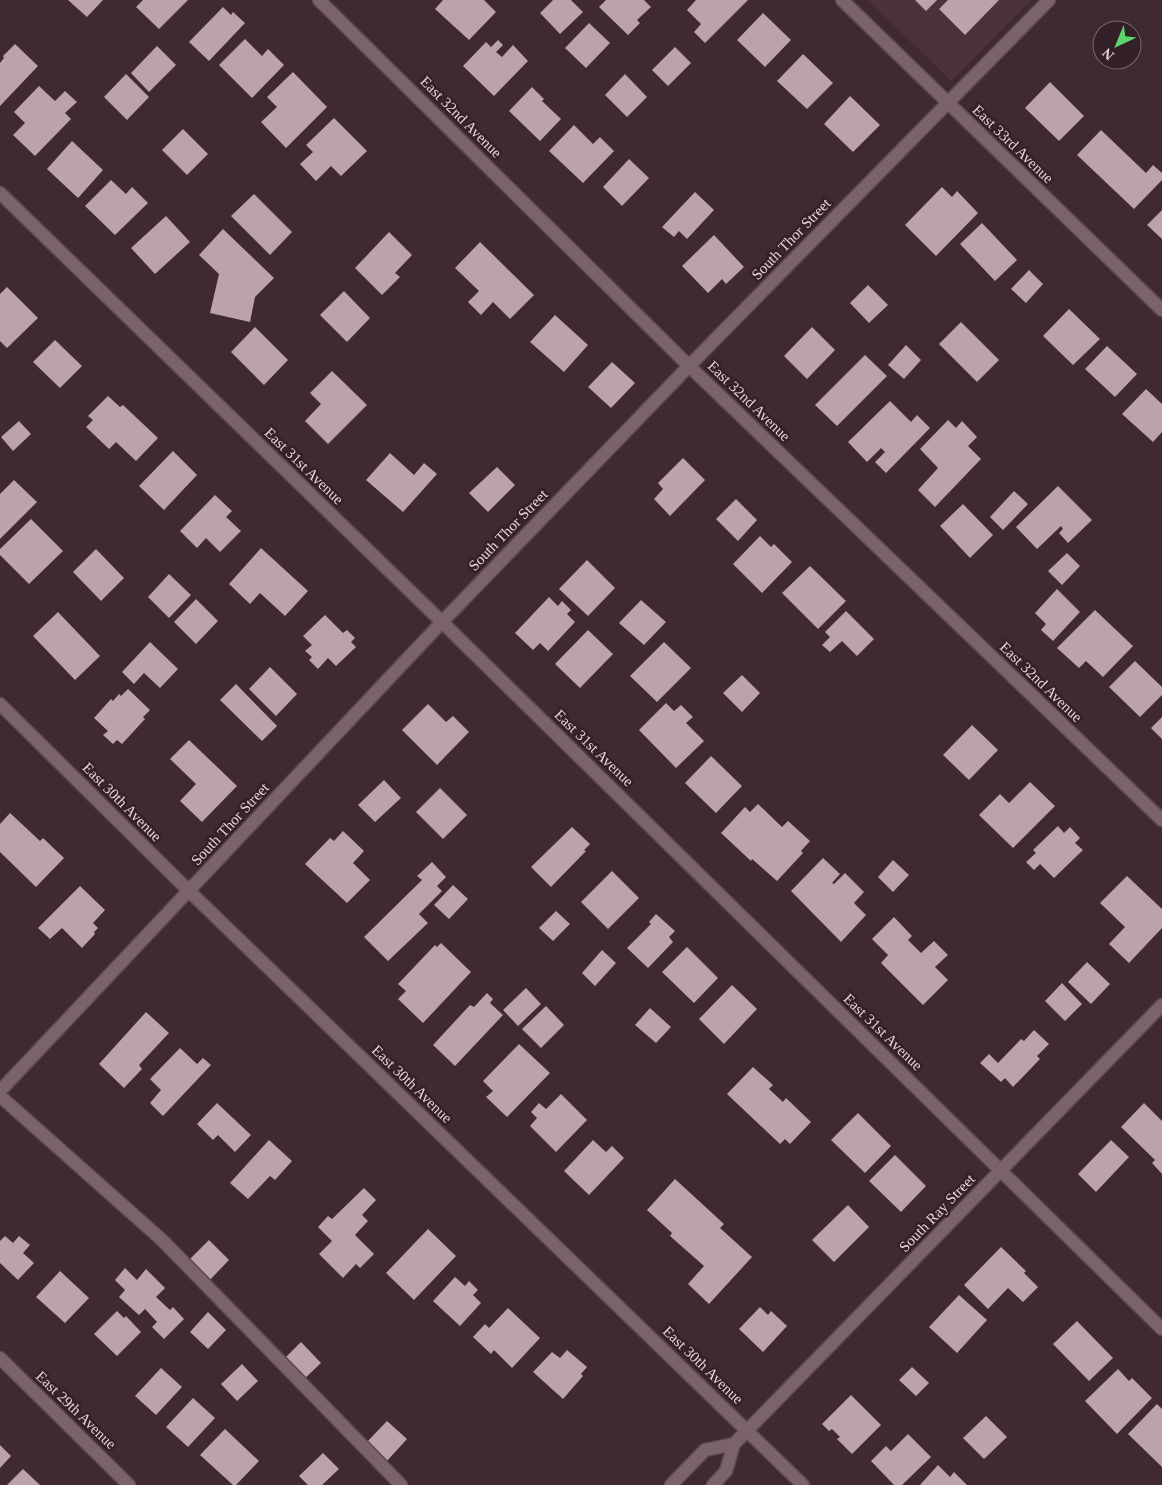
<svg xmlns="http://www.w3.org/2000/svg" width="1162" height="1485" viewBox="0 0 1162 1485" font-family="'Times New Roman',serif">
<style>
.built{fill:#4d313b}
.building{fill:#bca2aa}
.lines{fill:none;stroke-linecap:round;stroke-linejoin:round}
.service-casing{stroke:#5a494f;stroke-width:15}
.minor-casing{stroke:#5a494f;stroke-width:15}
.tertiary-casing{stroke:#5a494f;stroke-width:15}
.service{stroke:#7b636b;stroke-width:12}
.minor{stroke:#7b636b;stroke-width:12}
.tertiary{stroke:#7b636b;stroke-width:12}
.labels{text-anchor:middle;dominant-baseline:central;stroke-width:5;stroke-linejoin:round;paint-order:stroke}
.street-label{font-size:15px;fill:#e3d5d9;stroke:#342027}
</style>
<rect width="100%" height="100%" fill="#3f2a31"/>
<path class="built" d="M 868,0 L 1031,0 L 951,81 Z"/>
<path class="building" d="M 68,0 L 103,0 L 87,17 Z
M 143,0 L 188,0 L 159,29 L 136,7 Z
M 443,0 L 484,0 L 496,12 L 469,40 L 435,9 Z
M 553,0 L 571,0 L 583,12 L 560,34 L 540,13 Z
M 606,0 L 644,0 L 651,7 L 637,20 L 640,23 L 628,35 L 599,7 Z
M 696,0 L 748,0 L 705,43 L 694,32 L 701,24 L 687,10 Z
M 915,0 L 937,0 L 926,11 Z
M 948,0 L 999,0 L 965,35 L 939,9 Z
M 223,7 L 231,15 L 233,12 L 245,23 L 209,61 L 189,42 Z
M 763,13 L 791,40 L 765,67 L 737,40 Z
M 589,23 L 610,43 L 586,68 L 565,48 Z
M 245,39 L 262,56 L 268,49 L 284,65 L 252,98 L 219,65 Z
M 498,40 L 503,45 L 496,52 L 502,57 L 513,45 L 528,61 L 494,96 L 463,66 L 486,42 L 491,47 Z
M 15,44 L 38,66 L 0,106 L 0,63 L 4,58 L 3,56 Z
M 157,46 L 176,65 L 149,92 L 131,73 Z
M 675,47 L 691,63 L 668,86 L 652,70 Z
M 803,54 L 833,83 L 807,109 L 777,81 Z
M 293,72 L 327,107 L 286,148 L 261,122 L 277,107 L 267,97 Z
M 126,74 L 149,97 L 127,120 L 104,97 Z
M 625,74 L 647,97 L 627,117 L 605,95 Z
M 1050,82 L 1084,116 L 1059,141 L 1025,108 Z
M 39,86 L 55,101 L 65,91 L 77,102 L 65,113 L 71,119 L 35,156 L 13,135 L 25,123 L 14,112 Z
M 532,87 L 544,99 L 542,101 L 561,119 L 540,141 L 509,111 Z
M 850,96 L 880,125 L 853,152 L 824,124 Z
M 334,118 L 367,151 L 341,176 L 331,166 L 316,181 L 300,164 L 313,152 L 306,145 Z
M 574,125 L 593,144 L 600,137 L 614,151 L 583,183 L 549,151 Z
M 183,129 L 208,154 L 187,175 L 162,150 Z
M 1101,130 L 1146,173 L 1153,165 L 1162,173 L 1162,180 L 1134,209 L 1077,155 Z
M 72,141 L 103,170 L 78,198 L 47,169 Z
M 629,159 L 649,178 L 622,206 L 603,187 Z
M 111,180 L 126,194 L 132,187 L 148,203 L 115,235 L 85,206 Z
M 942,187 L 952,197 L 957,191 L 978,213 L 936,256 L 905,225 Z
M 695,192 L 714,210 L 687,239 L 679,231 L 674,237 L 662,227 Z
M 254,194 L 292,232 L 270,255 L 231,216 Z
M 1162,210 L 1162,239 L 1147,225 Z
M 166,216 L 190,242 L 155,274 L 131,248 Z
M 982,223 L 1017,260 L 995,281 L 960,244 Z
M 223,229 L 274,278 L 255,297 L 250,322 L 210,313 L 219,274 L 199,255 Z
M 389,232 L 412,255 L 395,273 L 400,277 L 382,295 L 355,268 Z
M 714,235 L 744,267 L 726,284 L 722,279 L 708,293 L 682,266 Z
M 480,242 L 534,295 L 510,319 L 493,302 L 481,315 L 468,302 L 479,291 L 455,268 Z
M 1029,270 L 1043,284 L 1026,303 L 1011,289 Z
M 868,285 L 888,305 L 869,323 L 850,303 Z
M 7,287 L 38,318 L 7,348 L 0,341 L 0,294 Z
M 344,291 L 370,318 L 347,342 L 320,315 Z
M 1069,309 L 1100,339 L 1073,365 L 1043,336 Z
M 555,315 L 588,345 L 564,372 L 530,342 Z
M 961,322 L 999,360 L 977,382 L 939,344 Z
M 255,327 L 288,360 L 264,385 L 231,352 Z
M 812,327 L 835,350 L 807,379 L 784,356 Z
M 55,340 L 82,366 L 60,388 L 33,362 Z
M 906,345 L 921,360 L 904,379 L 888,365 Z
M 1107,346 L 1137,374 L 1115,397 L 1085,369 Z
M 865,355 L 887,376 L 837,426 L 815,405 Z
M 612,362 L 635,383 L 611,408 L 588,387 Z
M 332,371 L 367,405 L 328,444 L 305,421 L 321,404 L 310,393 Z
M 1146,389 L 1162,404 L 1162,432 L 1153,442 L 1122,414 Z
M 108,396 L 120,407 L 123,405 L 158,438 L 136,461 L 116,442 L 109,449 L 86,427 L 93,420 L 88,416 Z
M 890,401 L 911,422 L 917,415 L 930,428 L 886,473 L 875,462 L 885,452 L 881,448 L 867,462 L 848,442 Z
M 948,420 L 956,428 L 962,421 L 977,437 L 968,446 L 981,459 L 935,507 L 918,490 L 938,468 L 920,449 Z
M 19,421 L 31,434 L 13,451 L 1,437 Z
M 173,451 L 197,475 L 164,510 L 139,486 Z
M 390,453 L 414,475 L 424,463 L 437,474 L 403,512 L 366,480 Z
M 683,458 L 705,480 L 670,516 L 654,499 L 663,489 L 658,483 Z
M 497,467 L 515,485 L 488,512 L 469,493 Z
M 14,480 L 37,502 L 0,539 L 0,494 Z
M 1058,486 L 1092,520 L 1068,543 L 1059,533 L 1063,529 L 1061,526 L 1037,549 L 1016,527 Z
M 1014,491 L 1028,504 L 1003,530 L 990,517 Z
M 215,495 L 232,511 L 226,517 L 241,531 L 220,552 L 206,538 L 197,548 L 180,531 Z
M 736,499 L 757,520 L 738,541 L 716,519 Z
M 963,504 L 993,535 L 970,558 L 940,526 Z
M 31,519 L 63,551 L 29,584 L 0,555 L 0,549 Z
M 760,536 L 771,547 L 774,544 L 792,562 L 762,593 L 733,564 Z
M 261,548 L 308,591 L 285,616 L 260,593 L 250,604 L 229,584 Z
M 96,549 L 124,578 L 101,601 L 73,572 Z
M 1067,553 L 1080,566 L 1062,585 L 1048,571 Z
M 587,560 L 615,588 L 588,616 L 559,589 Z
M 810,566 L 846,601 L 818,629 L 782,593 Z
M 169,574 L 191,595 L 169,618 L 148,597 Z
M 1057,589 L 1080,612 L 1053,641 L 1041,630 L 1046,624 L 1035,613 Z
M 549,597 L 558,606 L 562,601 L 571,610 L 567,614 L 575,622 L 548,651 L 540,643 L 533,650 L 515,633 Z
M 196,599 L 218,621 L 196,644 L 174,622 Z
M 641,600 L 666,622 L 644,645 L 619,623 Z
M 1095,610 L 1133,646 L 1103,677 L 1086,661 L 1079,668 L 1057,648 Z
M 846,611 L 874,639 L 857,656 L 842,641 L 830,652 L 822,645 L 830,637 L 825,632 Z
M 58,612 L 100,656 L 75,680 L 33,636 Z
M 325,615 L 343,633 L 347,630 L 355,638 L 351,642 L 356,647 L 336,666 L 328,658 L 318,669 L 309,660 L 312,657 L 305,651 L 312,645 L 303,636 Z
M 588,630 L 613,654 L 580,688 L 555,664 Z
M 150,642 L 178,669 L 160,688 L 144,673 L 134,684 L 122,672 Z
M 664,642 L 691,668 L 657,702 L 630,676 Z
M 1135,661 L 1162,687 L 1162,695 L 1140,717 L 1109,687 Z
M 270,667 L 297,694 L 276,716 L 249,689 Z
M 742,675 L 760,693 L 742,712 L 723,693 Z
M 236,684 L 277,726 L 262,741 L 220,700 Z
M 128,689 L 150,710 L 143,717 L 145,719 L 122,744 L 117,740 L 113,744 L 103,735 L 108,731 L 94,718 L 111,699 L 113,701 L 119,694 L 121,696 Z
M 666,703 L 674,711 L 681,705 L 693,717 L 686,723 L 704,741 L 676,768 L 639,730 Z
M 428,704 L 446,722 L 453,716 L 469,732 L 437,765 L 402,730 Z
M 1162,717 L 1162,739 L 1151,728 Z
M 972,725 L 998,750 L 969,780 L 943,755 Z
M 189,740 L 237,786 L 202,822 L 180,801 L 196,784 L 170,759 Z
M 711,756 L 742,786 L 716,813 L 685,783 Z
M 384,780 L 401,798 L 375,822 L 358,805 Z
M 1030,782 L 1055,806 L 1013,848 L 979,815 L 1000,794 L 1009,803 Z
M 440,788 L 467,815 L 443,839 L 416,812 Z
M 758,804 L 782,827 L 788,821 L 810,841 L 801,851 L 803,853 L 777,881 L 752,859 L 751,861 L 721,833 L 745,807 L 750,812 Z
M 10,813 L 40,841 L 43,838 L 64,858 L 36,887 L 0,852 L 0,824 Z
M 1058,826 L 1064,833 L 1070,827 L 1080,838 L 1075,843 L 1083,850 L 1054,878 L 1040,864 L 1034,870 L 1026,862 L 1036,853 L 1033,850 Z
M 572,827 L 590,844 L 584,850 L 586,851 L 551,887 L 531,867 Z
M 343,831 L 364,851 L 353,863 L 370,880 L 347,903 L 305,864 L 330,838 L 334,841 Z
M 823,858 L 840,874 L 832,883 L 834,884 L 845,873 L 864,892 L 854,903 L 866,915 L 841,942 L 791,891 Z
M 893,860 L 909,875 L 893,892 L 878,877 Z
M 432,862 L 446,877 L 437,886 L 442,891 L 419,914 L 428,923 L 388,961 L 364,937 L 422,880 L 417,876 Z
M 612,871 L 639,898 L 608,929 L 581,902 Z
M 1127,876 L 1162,909 L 1162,928 L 1129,963 L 1109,944 L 1125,927 L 1100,903 Z
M 453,885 L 468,899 L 449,919 L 434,905 Z
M 80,886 L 105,910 L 93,923 L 98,928 L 94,932 L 95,934 L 82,948 L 62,928 L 50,939 L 38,928 Z
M 556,911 L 570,924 L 553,941 L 539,928 Z
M 656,914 L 675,931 L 669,937 L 673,942 L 648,968 L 627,948 L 651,924 L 649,922 Z
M 894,917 L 912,936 L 908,940 L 921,953 L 934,941 L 948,955 L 935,967 L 948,980 L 923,1005 L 881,963 L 888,955 L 872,939 Z
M 441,943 L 471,972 L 423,1023 L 398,999 L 406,991 L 398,984 L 435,945 L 437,947 Z
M 687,947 L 718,978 L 694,1003 L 662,972 Z
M 602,950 L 616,963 L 595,986 L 582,973 Z
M 1087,962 L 1110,984 L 1091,1004 L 1068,982 Z
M 1062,983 L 1082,1004 L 1065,1021 L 1045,1001 Z
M 732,985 L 757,1009 L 724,1044 L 699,1019 Z
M 526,988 L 541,1004 L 518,1026 L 503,1010 Z
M 487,993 L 493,999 L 490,1003 L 503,1015 L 455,1066 L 433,1045 L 470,1005 L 474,1007 Z
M 546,1006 L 564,1025 L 541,1048 L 522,1029 Z
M 650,1008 L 671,1027 L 656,1043 L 635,1025 Z
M 146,1012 L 169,1033 L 139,1065 L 142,1069 L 124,1088 L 99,1064 Z
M 1034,1030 L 1049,1044 L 1037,1056 L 1040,1059 L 1013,1087 L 1005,1078 L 1001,1082 L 980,1063 L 989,1054 L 998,1063 L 1021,1039 L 1024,1041 Z
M 519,1044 L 550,1073 L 507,1117 L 486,1097 L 493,1091 L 483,1081 Z
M 180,1048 L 197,1064 L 203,1058 L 211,1065 L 163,1116 L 150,1103 L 161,1090 L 150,1079 Z
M 753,1067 L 773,1085 L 769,1089 L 783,1102 L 786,1098 L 811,1122 L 790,1144 L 785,1139 L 780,1144 L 727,1094 Z
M 561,1094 L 587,1120 L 556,1152 L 530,1126 L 537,1118 L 531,1112 L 539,1103 L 546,1109 Z
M 217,1103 L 251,1135 L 235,1152 L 218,1135 L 213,1140 L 197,1124 Z
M 1144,1103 L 1162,1121 L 1162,1174 L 1152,1163 L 1155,1160 L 1121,1127 Z
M 858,1113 L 891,1146 L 865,1173 L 831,1140 Z
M 269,1140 L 292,1161 L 275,1180 L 270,1176 L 248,1199 L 230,1183 Z
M 593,1140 L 606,1152 L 612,1146 L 624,1158 L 589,1195 L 564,1171 Z
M 1111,1140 L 1129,1157 L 1096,1192 L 1078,1174 Z
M 895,1155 L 926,1186 L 901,1212 L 869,1181 Z
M 675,1179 L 724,1224 L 720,1228 L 752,1257 L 709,1304 L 688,1284 L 704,1266 L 670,1236 L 672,1233 L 647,1210 Z
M 364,1188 L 376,1200 L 362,1215 L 368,1221 L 355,1235 L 374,1254 L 360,1268 L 356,1264 L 343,1278 L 319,1254 L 332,1241 L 318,1227 L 328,1216 L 332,1219 Z
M 848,1205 L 869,1227 L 834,1262 L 812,1240 Z
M 428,1229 L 456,1256 L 414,1300 L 386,1273 Z
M 5,1236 L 13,1243 L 19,1236 L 30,1245 L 23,1253 L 34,1263 L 18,1280 L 0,1263 L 0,1241 Z
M 209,1240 L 229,1260 L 207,1283 L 186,1263 Z
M 1001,1247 L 1026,1271 L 1024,1273 L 1038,1287 L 1023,1302 L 1008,1288 L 988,1309 L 964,1285 Z
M 125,1268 L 137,1280 L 146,1269 L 165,1288 L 156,1297 L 170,1310 L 173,1307 L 184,1319 L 164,1339 L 152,1327 L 157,1322 L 145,1309 L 139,1315 L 119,1297 L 125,1290 L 115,1280 Z
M 60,1271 L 89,1298 L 65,1323 L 36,1297 Z
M 455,1277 L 465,1286 L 469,1281 L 478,1290 L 473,1295 L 481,1303 L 460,1326 L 433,1301 Z
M 959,1295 L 987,1320 L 957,1353 L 929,1327 Z
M 760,1307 L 768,1315 L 771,1311 L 787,1326 L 763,1352 L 739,1329 Z
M 508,1308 L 540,1338 L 512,1368 L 494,1350 L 491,1354 L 473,1337 L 485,1324 L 489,1328 Z
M 117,1311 L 124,1318 L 126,1316 L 141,1332 L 117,1356 L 94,1334 Z
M 208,1312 L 226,1330 L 208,1349 L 190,1332 Z
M 1077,1321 L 1113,1358 L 1089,1381 L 1053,1344 Z
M 301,1342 L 321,1363 L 301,1382 L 281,1362 Z
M 567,1350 L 587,1367 L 581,1374 L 583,1376 L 563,1399 L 533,1372 L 552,1352 L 560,1358 Z
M 242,1364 L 258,1381 L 237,1401 L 221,1384 Z
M 912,1367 L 929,1383 L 916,1396 L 899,1380 Z
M 161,1368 L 182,1387 L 156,1415 L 135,1396 Z
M 1118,1369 L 1129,1381 L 1132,1378 L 1152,1398 L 1117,1434 L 1085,1401 Z
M 851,1395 L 881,1425 L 852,1454 L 837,1439 L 840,1437 L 832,1429 L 829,1431 L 822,1424 Z
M 193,1398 L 215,1418 L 188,1447 L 166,1427 Z
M 1157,1404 L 1162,1409 L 1162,1467 L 1128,1434 Z
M 986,1416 L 1007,1437 L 984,1459 L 963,1438 Z
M 387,1421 L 407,1439 L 386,1462 L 366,1443 Z
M 225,1429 L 259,1461 L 236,1485 L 233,1485 L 200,1455 Z
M 908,1434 L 931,1457 L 902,1485 L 894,1485 L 871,1461 L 886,1446 L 891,1451 Z
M 0,1445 L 11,1456 L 0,1468 Z
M 323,1453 L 339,1469 L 322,1485 L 308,1485 L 299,1476 Z
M 938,1465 L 950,1477 L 954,1472 L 967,1485 L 920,1485 Z
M 23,1469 L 40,1485 L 7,1485 Z"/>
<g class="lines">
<g class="service-casing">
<path id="service" d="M 0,1096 L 162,1240 L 401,1485"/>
</g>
<g class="minor-casing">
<path id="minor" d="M 319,0 L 689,366 L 1162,820
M 842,0 L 1162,310
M 0,193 L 442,622 L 1162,1329
M 0,704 L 189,891 L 803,1485
M 0,1091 L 442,622 L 689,366 L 1049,0"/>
</g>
<g class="tertiary-casing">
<path id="tertiary" d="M 0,1358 L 129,1485
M 671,1485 L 705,1450 L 734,1444
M 713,1485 L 726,1471 L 734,1444 L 1162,1005"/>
</g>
<use href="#service" class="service"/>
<use href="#minor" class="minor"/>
<use href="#tertiary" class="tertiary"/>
</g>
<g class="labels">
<g class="street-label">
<text transform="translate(461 117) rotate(45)">East 32nd Avenue</text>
<text transform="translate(1013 144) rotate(44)">East 33rd Avenue</text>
<text transform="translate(791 239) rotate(-46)">South Thor Street</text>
<text transform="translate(749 401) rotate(44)">East 32nd Avenue</text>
<text transform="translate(304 466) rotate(44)">East 31st Avenue</text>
<text transform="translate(508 530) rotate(-46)">South Thor Street</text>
<text transform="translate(1041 682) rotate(44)">East 32nd Avenue</text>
<text transform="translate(594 748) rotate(44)">East 31st Avenue</text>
<text transform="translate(122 802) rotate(45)">East 30th Avenue</text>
<text transform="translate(230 824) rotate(-47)">South Thor Street</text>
<text transform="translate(883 1032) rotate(44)">East 31st Avenue</text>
<text transform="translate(412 1084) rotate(44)">East 30th Avenue</text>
<text transform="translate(937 1213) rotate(-46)">South Ray Street</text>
<text transform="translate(703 1365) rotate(44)">East 30th Avenue</text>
<text transform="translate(76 1410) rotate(44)">East 29th Avenue</text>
</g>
</g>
<g transform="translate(1117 45) rotate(224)"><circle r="24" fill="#342027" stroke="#7a686e"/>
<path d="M0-4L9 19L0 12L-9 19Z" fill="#5dd56d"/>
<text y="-8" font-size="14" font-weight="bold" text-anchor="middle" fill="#e3d5d9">N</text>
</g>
</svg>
